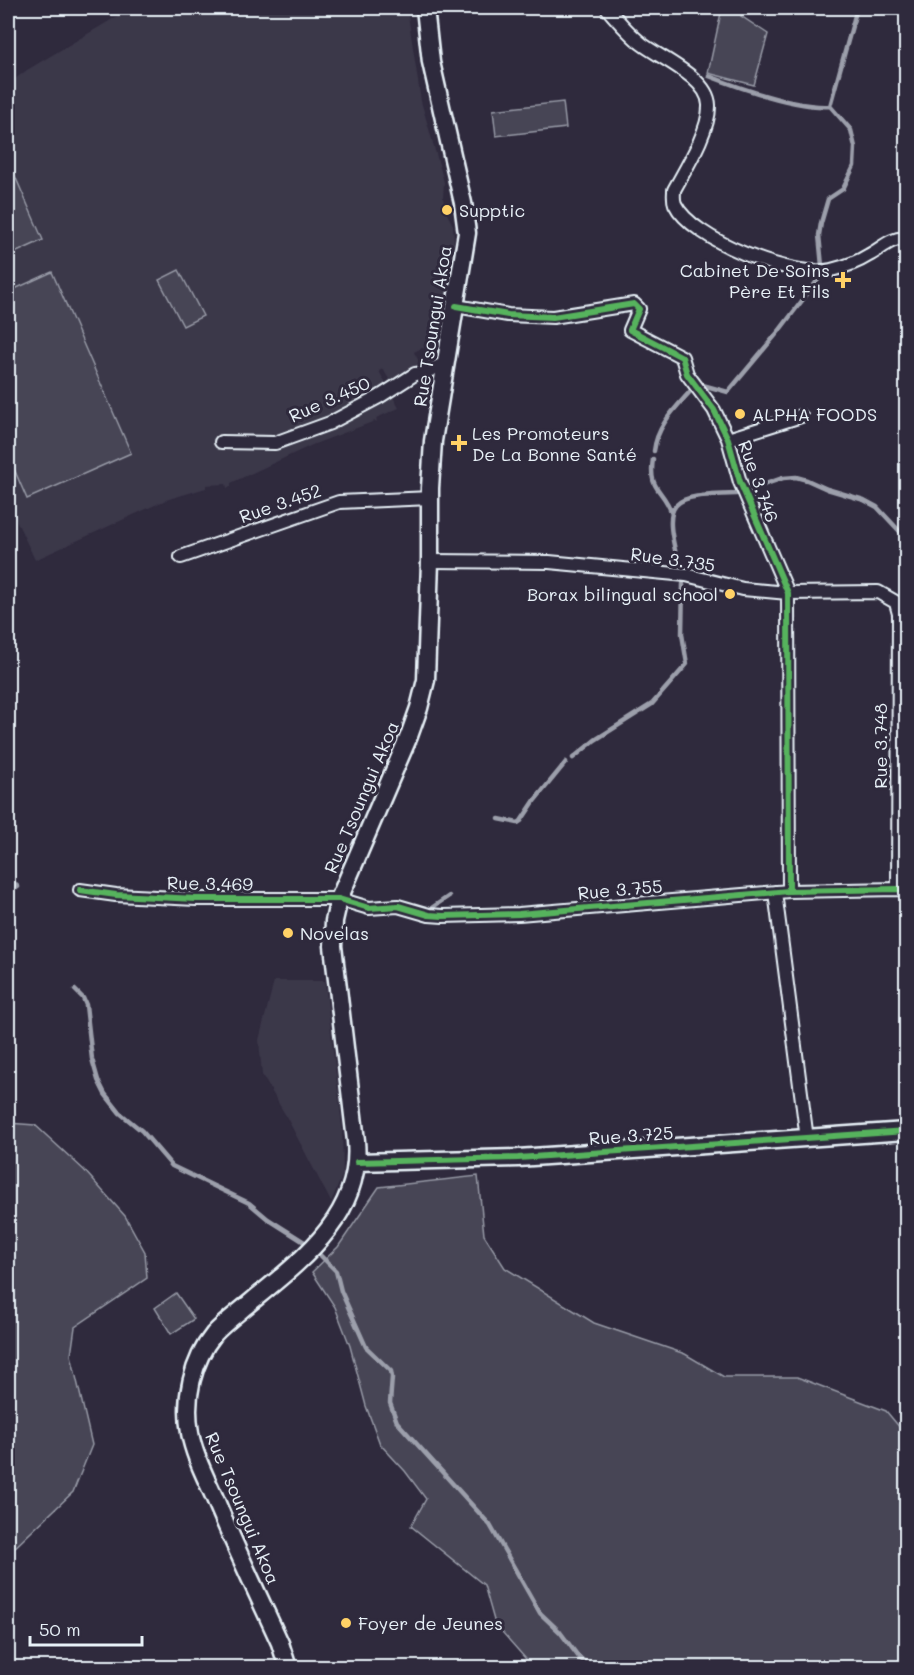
<svg xmlns="http://www.w3.org/2000/svg" width="914" height="1675" viewBox="0 0 914 1675" font-family="Mali,sans-serif">
<style>
.built{fill:#3b3749}
.green{fill:#464455;stroke:#979aa6;stroke-width:1.5}
.lines{fill:none;stroke-linecap:round;stroke-linejoin:round}
.stream{stroke:#9c9fab;stroke-width:4.5}
.street-casing{stroke:#e8f1f8;stroke-width:16}
.secondary-casing{stroke:#e8f1f8;stroke-width:21}
.street{stroke:#2f2a3d;stroke-width:12}
.secondary{stroke:#2f2a3d;stroke-width:16}
.cycleway-casing{stroke:#2f2a3d;stroke-width:10}
.cycleway{stroke:#56b35d;stroke-width:6}
.poi-dot{fill:#ffd166;stroke:#2f2a3d;stroke-width:2}
.labels{text-anchor:middle;dominant-baseline:central;stroke-width:6;stroke-linejoin:round;paint-order:stroke}
.poi-label{font-size:18px;fill:#e8f1f8;stroke:#2f2a3d;text-anchor:start}
.street-label{font-size:18px;fill:#e8f1f8;stroke:#2f2a3d}
</style>
<rect width="100%" height="100%" fill="#2f2a3d"/>
<filter id="ink" filterUnits="userSpaceOnUse"><feTurbulence type="fractalNoise" baseFrequency=".0167" numOctaves="2"/><feDisplacementMap in="SourceGraphic" scale="12" xChannelSelector="R" yChannelSelector="G"/><feConvolveMatrix kernelMatrix="1 2 1 2 8 2 1 2 1" color-interpolation-filters="sRGB"/></filter>
<g filter="url(#ink)">
<path class="built" d="M 131,8 L 407,8 L 421,101 L 444,182 L 443,198 L 446,212 L 453,225 L 454,238 L 454,262 L 444,323 L 437,323 L 431,350 L 422,348 L 414,352 L 423,369 L 393,386 L 383,369 L 379,371 L 399,408 L 376,418 L 377,422 L 375,421 L 312,445 L 231,483 L 231,487 L 227,488 L 226,484 L 206,485 L 206,488 L 166,500 L 35,560 L 8,503 L 8,84 L 27,70 Z
M 274,981 L 325,981 L 342,1125 L 343,1174 L 331,1202 L 286,1116 L 262,1075 L 259,1040 Z"/>
<path class="green" d="M 722,8 L 747,8 L 741,16 L 768,34 L 754,85 L 708,73 Z
M 563,102 L 566,128 L 496,136 L 493,110 Z
M 8,160 L 43,240 L 8,256 Z
M 179,270 L 203,316 L 183,326 L 159,280 Z
M 52,272 L 131,453 L 27,499 L 8,455 L 8,292 Z
M 8,1123 L 35,1125 L 84,1170 L 125,1216 L 145,1252 L 147,1278 L 75,1327 L 71,1355 L 92,1445 L 73,1492 L 8,1554 Z
M 478,1176 L 484,1235 L 505,1268 L 594,1323 L 685,1354 L 724,1377 L 797,1377 L 886,1411 L 906,1435 L 906,1667 L 533,1667 L 495,1624 L 484,1585 L 411,1526 L 426,1499 L 405,1471 L 380,1444 L 366,1406 L 350,1346 L 335,1307 L 312,1272 L 338,1247 L 379,1187 Z
M 176,1293 L 194,1319 L 171,1334 L 155,1308 Z"/>
<g class="lines">
<path class="stream" d="M 709,76 C 740,88 797,108 830,106
M 830,106 L 857,8
M 699,384 L 728,392 L 779,331 L 820,277 L 822,266 L 819,235 L 821,223 L 828,199 L 843,189 L 854,166 L 855,147 L 851,130 L 830,106
M 654,451 C 657,424 677,407 694,387
M 653,459 C 648,492 663,487 672,514
M 748,490 L 783,478 L 796,477 L 807,480 L 827,489 L 864,500 L 877,507 L 906,538
M 679,566 C 661,498 670,496 736,494
M 573,758 L 595,740 L 652,704 L 687,664 L 682,634 L 683,584
M 499,819 L 518,823 L 521,821 L 535,800 L 566,762
M 8,877 L 18,887
M 430,909 L 449,896
M 75,990 L 83,998 L 86,1005 L 92,1059 L 98,1080 L 105,1094 L 120,1113 L 142,1131 L 172,1166 L 249,1203 L 268,1219 L 309,1245
M 316,1251 L 336,1271 L 341,1291 L 366,1347 L 391,1371 L 392,1377 L 390,1403 L 397,1422 L 490,1525 L 540,1613 L 560,1632 L 578,1656 L 591,1668"/>
<g class="street-casing">
<path id="street" d="M 607,8 C 618,21 629,34 642,44 C 662,59 708,78 709,105 C 710,130 686,168 674,190 C 674,195 673,199 675,204 C 692,240 793,279 831,270 C 844,267 858,262 869,255 C 881,249 893,236 906,239
M 456,306 L 508,315 L 553,317 L 634,304 L 639,309 L 630,330 L 682,357 L 687,374 L 714,410 L 728,439 L 740,482 L 788,593 L 789,891
M 728,439 L 801,416
M 221,442 L 275,443 L 330,423 L 379,397 L 415,374 L 424,373 L 446,363
M 181,557 L 339,502 L 431,498
M 430,561 L 549,562 L 686,575 L 743,589 L 788,593 L 878,592 L 906,608
M 896,603 L 899,614 L 898,889
M 80,890 L 116,895 L 196,899 L 339,899 L 369,908 L 398,906 L 429,915 L 443,916 L 519,914 L 789,891 L 898,889 L 906,891
M 775,892 L 807,1139"/>
</g>
<g class="secondary-casing">
<path id="secondary" d="M 357,1162 L 518,1158 L 906,1131
M 288,1668 L 280,1643 C 258,1595 236,1549 216,1501 C 207,1480 194,1456 190,1433 C 184,1399 192,1361 214,1334 C 225,1322 239,1312 252,1301 C 302,1260 363,1214 356,1141 L 333,946 L 334,921 L 339,899 L 409,736 L 419,708 L 426,680 L 430,561 L 430,488 L 433,441 L 467,233 L 463,203 L 431,62 L 425,8"/>
</g>
<use href="#street" class="street"/>
<use href="#secondary" class="secondary"/>
<g class="cycleway-casing">
<path id="cycleway" d="M 456,306 L 508,315 L 553,317 L 634,304 L 639,309 L 630,330 L 682,357 L 687,374 L 714,410 L 728,439 L 740,482 L 788,593 L 789,891
M 80,890 L 116,895 L 196,899 L 339,899 L 369,908 L 398,906 L 429,915 L 443,916 L 519,914 L 789,891 L 898,889 L 906,891
M 357,1162 L 518,1158 L 906,1131"/>
</g>
<use href="#cycleway" class="cycleway"/>
</g>
</g>
<g class="poi-dot">
<circle cx="447" cy="210" r="6"/>
<path d="M840 271h6v6h6v6h-6v6h-6v-6h-6v-6h6z"/>
<circle cx="740" cy="414" r="6"/>
<path d="M456 434h6v6h6v6h-6v6h-6v-6h-6v-6h6z"/>
<circle cx="730" cy="594" r="6"/>
<circle cx="288" cy="933" r="6"/>
<circle cx="346" cy="1623" r="6"/>
</g>
<g class="labels">
<g class="poi-label">
<text x="459" y="210">Supptic</text>
<text x="830" y="270" text-anchor="end">Cabinet De Soins<tspan x="830" dy="21">Père Et Fils</tspan></text>
<text x="752" y="414">ALPHA FOODS</text>
<text x="472" y="433">Les Promoteurs<tspan x="472" dy="21">De La Bonne Santé</tspan></text>
<text x="718" y="594" text-anchor="end">Borax bilingual school</text>
<text x="300" y="933">Novelas</text>
<text x="358" y="1623">Foyer de Jeunes</text>
</g>
<g class="street-label">
<text transform="translate(432 326) rotate(-81)">Rue Tsoungui Akoa</text>
<text transform="translate(329 399) rotate(-24)">Rue 3.450</text>
<text transform="translate(759 481) rotate(70)">Rue 3.746</text>
<text transform="translate(280 503) rotate(-19)">Rue 3.452</text>
<text transform="translate(673 559) rotate(8)">Rue 3.735</text>
<text transform="translate(880 746) rotate(-90)">Rue 3.748</text>
<text transform="translate(361 797) rotate(-67)">Rue Tsoungui Akoa</text>
<text transform="translate(210 883) rotate(1)">Rue 3.469</text>
<text transform="translate(620 889) rotate(-5)">Rue 3.755</text>
<text transform="translate(631 1135) rotate(-4)">Rue 3.725</text>
<text transform="translate(243 1508) rotate(67)">Rue Tsoungui Akoa</text>
</g>
</g>
<rect width="914" height="1675" fill="none" stroke="#2f2a3d" stroke-width="30"/>
<rect x="15" y="15" width="884" height="1645" fill="none" stroke="#e8f1f8" stroke-width="2" filter="url(#ink)"/>
<path d="M30 1636v9h112v-9" fill="none" stroke="#e8f1f8" stroke-width="3"/>
<text x="39" y="1636" font-size="18" fill="#e8f1f8" stroke="#2f2a3d" stroke-width="4.5" paint-order="stroke">50 m</text>
</svg>
